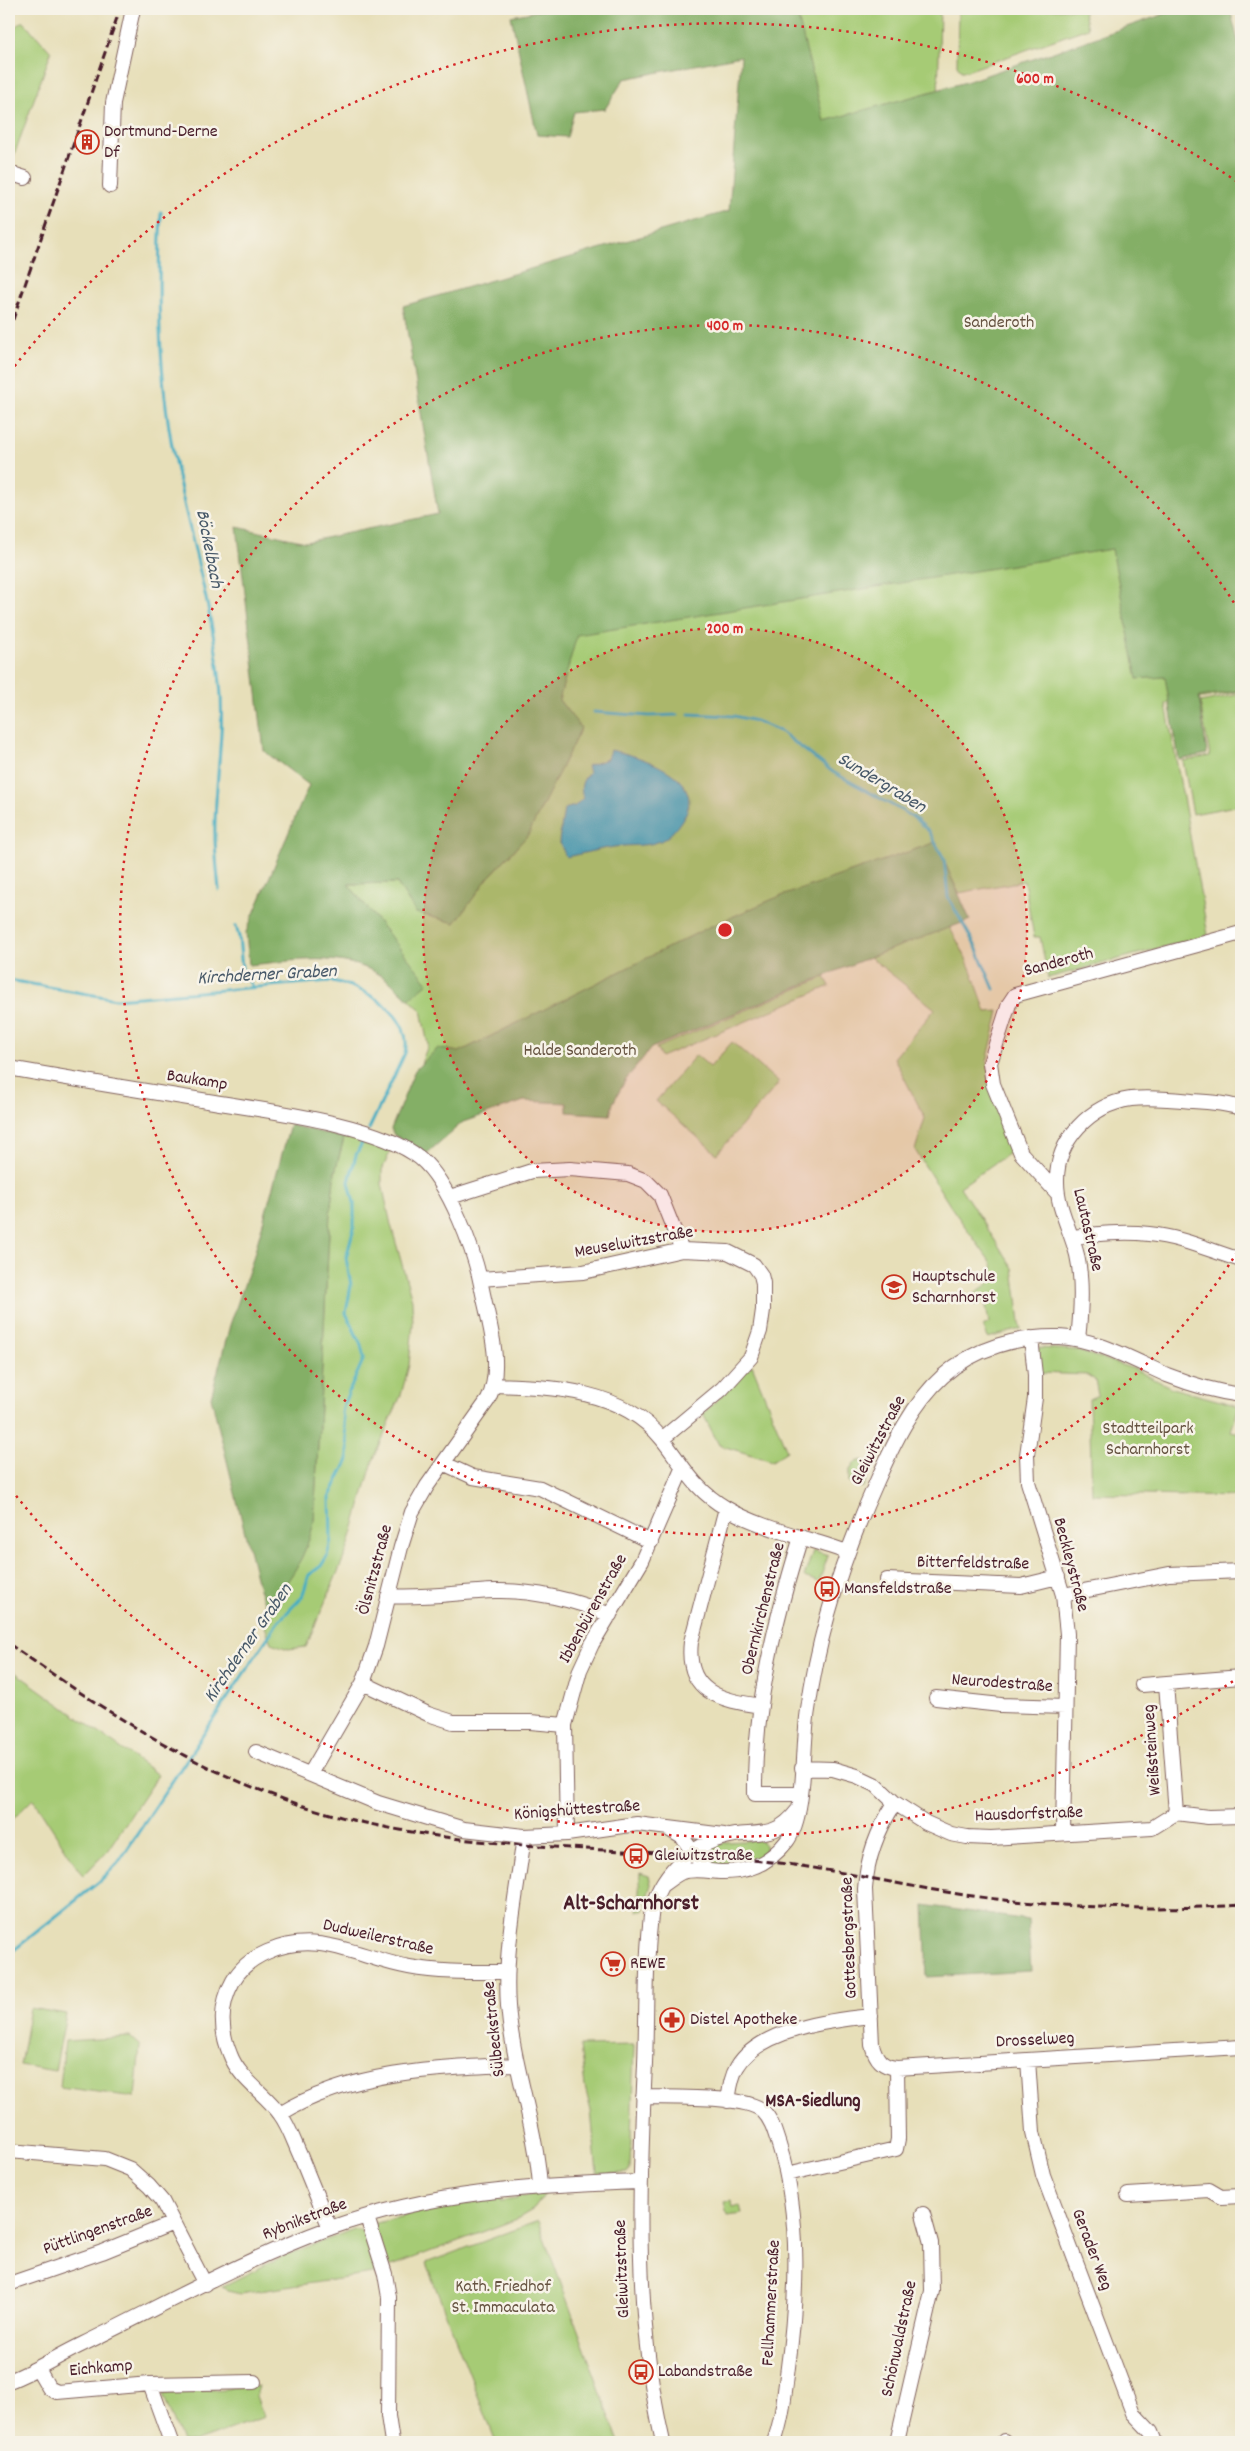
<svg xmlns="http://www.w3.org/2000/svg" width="1250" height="2451" viewBox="0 0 1250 2451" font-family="Dekko,sans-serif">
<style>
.green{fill:#a6cb75;stroke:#787550}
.forest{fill:#84af66;stroke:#676748}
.water{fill:#43adc3;stroke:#466677}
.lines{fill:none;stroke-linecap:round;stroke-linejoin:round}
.stream{stroke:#43adc3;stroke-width:3}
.minor-casing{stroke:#81625d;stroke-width:16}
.minor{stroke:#fff;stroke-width:14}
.rail{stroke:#4a1f2b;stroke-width:3;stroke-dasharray:8 4;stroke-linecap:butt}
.ring{fill:none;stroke:#d62828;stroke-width:2.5;stroke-dasharray:2.5 5}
.labels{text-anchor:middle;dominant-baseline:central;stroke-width:5;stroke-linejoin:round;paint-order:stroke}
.poi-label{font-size:18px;fill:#4a1f2b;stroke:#f7f3e8;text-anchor:start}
.park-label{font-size:18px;fill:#665341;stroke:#f7f3e8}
.street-label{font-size:18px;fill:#4a1f2b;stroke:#f7f3e8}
.water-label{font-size:19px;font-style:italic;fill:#475868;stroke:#f7f3e8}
.neighbourhood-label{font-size:19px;font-weight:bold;fill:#4a1f2b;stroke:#f7f3e8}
.district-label{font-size:22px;font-weight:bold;fill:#4a1f2b;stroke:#f7f3e8}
.centre{fill:#d62828;stroke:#f7f3e8;stroke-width:2.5}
.ring-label{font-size:15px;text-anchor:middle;font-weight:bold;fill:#d62828;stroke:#f7f3e8;stroke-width:5;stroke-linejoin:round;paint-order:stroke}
</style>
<rect width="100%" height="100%" fill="#f7f3e8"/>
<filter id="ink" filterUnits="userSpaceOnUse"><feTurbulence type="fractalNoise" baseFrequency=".02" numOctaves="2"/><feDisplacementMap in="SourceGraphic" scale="10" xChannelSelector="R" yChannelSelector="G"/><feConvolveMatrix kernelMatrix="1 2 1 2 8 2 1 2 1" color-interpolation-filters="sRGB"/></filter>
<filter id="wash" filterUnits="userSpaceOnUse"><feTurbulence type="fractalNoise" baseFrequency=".0096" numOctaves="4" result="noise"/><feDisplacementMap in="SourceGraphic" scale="20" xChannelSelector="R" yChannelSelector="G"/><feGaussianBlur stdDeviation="1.12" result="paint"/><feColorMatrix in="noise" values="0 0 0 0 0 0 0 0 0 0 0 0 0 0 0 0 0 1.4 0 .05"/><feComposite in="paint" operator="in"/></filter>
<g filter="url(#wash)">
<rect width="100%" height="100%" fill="#e7dfb9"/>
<path class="green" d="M 793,9 L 940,9 L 938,101 L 1227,9 L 1241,49 L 1241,692 L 1166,704 L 1208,935 L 1048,978 L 1040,937 L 1034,937 L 1024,881 L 959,893 L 938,852 L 475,1050 L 421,1064 L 428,1045 L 421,1010 L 409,999 L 427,983 L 348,884 L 397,883 L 416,913 L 488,878 L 517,847 L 563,633 L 917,576 Z
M 958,9 L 1083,9 L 1088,28 L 967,71 L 961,71 L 957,65 Z
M 23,21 L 51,52 L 12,161 L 9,160 L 9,31 Z
M 1241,694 L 1241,805 L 1193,814 L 1183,761 L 1210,756 L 1200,702 Z
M 949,927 C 966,953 976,982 986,1012 L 999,1011 L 987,1062 L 1015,1149 L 960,1187 L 1013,1268 L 1021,1329 L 988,1338 L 983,1326 L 989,1323 L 985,1301 L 976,1305 L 972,1295 C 985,1288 996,1281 992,1264 L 951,1207 L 915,1150 L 925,1118 L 894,1058 L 935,1009 L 870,957 Z
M 825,977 L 830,986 L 661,1057 L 656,1048 Z
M 732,1042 L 779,1083 L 717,1154 L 656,1101 L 696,1055 L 710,1067 Z
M 353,1136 L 391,1150 L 382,1170 L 382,1184 L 391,1225 L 412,1300 L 413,1324 L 409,1365 L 401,1395 L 373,1461 L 348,1548 L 306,1647 L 288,1649 L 271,1643 L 260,1613 L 285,1586 L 314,1522 L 330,1213 L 335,1172 L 344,1138 Z
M 1038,1348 L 1075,1350 L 1134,1369 L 1172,1388 L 1239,1406 L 1231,1431 L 1241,1433 L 1241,1497 L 1092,1494 L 1089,1399 L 1098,1395 L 1095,1380 L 1087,1375 L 1039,1373 Z
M 752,1365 L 787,1451 L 772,1461 L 719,1445 L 703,1414 Z
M 862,1460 L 869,1464 L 871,1469 L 863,1487 L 855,1487 L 849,1482 L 849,1472 L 854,1463 Z
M 813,1551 L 828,1556 L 819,1582 L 804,1577 Z
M 9,1668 L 158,1775 L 107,1851 L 83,1876 L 33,1799 L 9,1823 Z
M 760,1840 L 765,1845 L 765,1853 C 750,1866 729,1867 710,1866 L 702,1856 L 703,1852 L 726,1842 Z
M 640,1873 L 649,1876 L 651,1884 L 643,1911 L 638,1911 Z
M 30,2008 L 66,2014 L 55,2071 L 20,2065 Z
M 130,2037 L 140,2046 L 135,2097 L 60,2087 L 65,2041 Z
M 634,2045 L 630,2169 L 628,2173 L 597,2174 L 591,2111 L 585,2087 L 580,2046 Z
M 545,2194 L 534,2209 L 517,2219 L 392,2266 L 386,2265 L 373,2224 L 430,2209 L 501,2198 L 501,2201 L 517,2199 L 517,2196 Z
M 732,2200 L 733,2207 L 740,2205 L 742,2214 L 727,2216 L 724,2202 Z
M 538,2221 L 619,2442 L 496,2442 L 426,2263 Z
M 354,2229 L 362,2231 L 379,2273 L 240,2294 L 228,2291 L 223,2286 L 281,2257 Z
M 259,2386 L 256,2396 L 264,2417 L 194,2442 L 182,2442 L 163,2394 Z"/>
<path class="forest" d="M 547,9 L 796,9 L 824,121 L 966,82 L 1179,9 L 1230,9 L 1241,53 L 1241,690 L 1199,697 L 1207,754 L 1179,760 L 1165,677 L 1137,679 L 1112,549 L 577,635 L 559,700 L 581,728 L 528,835 L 488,878 L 455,923 L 416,913 L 397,883 L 348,884 L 428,983 L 409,999 C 400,992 392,982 382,976 C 342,951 294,961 249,965 L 246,932 L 309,785 L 264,751 L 237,527 L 306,542 L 438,514 L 403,306 L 729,211 L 741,56 L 624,79 L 605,109 L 574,112 L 567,137 L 537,135 L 511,16 Z
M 936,842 L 970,920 L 870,957 L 651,1048 L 625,1081 L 613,1103 L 610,1115 L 567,1112 L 567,1103 L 524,1101 L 463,1122 L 426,1154 L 394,1135 L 391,1129 L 415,1070 L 438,1048 L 459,1052 L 709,927 L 773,899 Z
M 290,1125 L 344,1138 L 335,1172 L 330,1213 L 314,1522 C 305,1559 291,1580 266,1607 L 259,1589 L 211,1397 L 230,1325 L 252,1262 Z
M 924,1905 L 1028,1920 L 1031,1971 L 927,1977 Z"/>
<path class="water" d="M 610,750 C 637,755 706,776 685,815 C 680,823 674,832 666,838 C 651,848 631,844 614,847 C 598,849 582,854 566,857 L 559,841 L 564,809 L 575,806 L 583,798 C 580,787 581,781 589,773 L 587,766 L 607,759 Z"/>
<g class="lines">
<path class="stream" d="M 161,212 C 157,291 158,368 172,446 C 186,525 212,603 220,683 C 225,729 216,776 215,823 C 214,845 217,868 219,890
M 594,712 L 649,716 L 678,715
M 689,714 L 734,716 L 756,721 L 780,731 L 833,772 L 913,817 L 929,831 L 944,859 L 948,897 L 976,947 L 994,989
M 236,926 L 239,937 L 242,969
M 9,980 L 116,999 L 330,981 C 363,985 414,1015 405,1053 L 369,1129
M 248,980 L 253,988
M 9,1954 L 100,1881 L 118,1863 L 278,1622 L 302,1597 L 309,1575 L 321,1566 L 327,1556 L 331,1540 L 330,1496 L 348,1460 L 348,1446 L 342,1413 L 344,1403 L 364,1358 L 361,1345 L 346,1313 L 351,1285 L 346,1258 L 354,1228 L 354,1203 L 349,1182 L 356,1155 L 365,1137"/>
</g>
</g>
<g filter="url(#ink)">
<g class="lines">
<g class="minor-casing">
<path id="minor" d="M 9,173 L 25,178
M 110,186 L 113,103 L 133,9
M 9,1068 C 77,1080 145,1091 214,1102 C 268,1111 378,1124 420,1158 C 449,1182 475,1252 482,1289 C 489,1324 504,1366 488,1400 L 427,1486 L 412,1512 L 401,1547 L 376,1646 L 363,1683 L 310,1774
M 1058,1194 L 1021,1153 L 993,1084 L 990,1063 L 1009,1004 L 1015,995 L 1241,933
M 450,1197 L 532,1171 L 570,1169 L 628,1174 L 646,1181 L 660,1195 L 682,1250
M 1072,1237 C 1097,1234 1123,1231 1149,1234 C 1181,1237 1211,1251 1241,1260
M 480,1279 L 583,1272 L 682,1250 L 728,1252 L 754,1265 L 761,1275 L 763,1283 L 763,1310 L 760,1331 L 751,1357 L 722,1389 L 662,1439
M 1031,1338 L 1035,1375 L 1035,1398 L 1027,1455 L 1028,1482 L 1063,1595 L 1067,1634 L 1063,1833
M 1078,1339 C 1081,1313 1083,1281 1077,1255 C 1071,1231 1057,1207 1057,1182 C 1056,1140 1090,1105 1131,1099 C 1152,1097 1172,1099 1192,1101 C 1209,1102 1225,1103 1241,1108
M 494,1385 C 552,1387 622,1389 662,1439 C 683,1465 694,1490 726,1508 C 762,1529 808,1538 847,1552
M 445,1464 L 473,1477 L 540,1488 L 651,1542
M 726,1508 L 691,1642 C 685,1693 721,1700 761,1706
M 887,1580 L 1021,1586 L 1058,1577
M 1063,1595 L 1169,1574 L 1241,1571
M 388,1596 C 424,1599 459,1592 495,1591 C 533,1590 576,1600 610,1615
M 363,1683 L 428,1714 L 453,1722 L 530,1722 L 565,1725
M 1166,1684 L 1176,1813
M 1142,1685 L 1241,1677
M 936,1698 L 1001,1705 L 1065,1707
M 256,1752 L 378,1803 L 464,1829 L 524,1836 L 567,1834 L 637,1824 L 724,1835
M 802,1768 L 833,1769 L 857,1776 L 876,1785 L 895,1803 L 926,1823 L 951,1834 L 967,1837 L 991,1838 L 1152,1828 L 1176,1813 L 1208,1817 L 1241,1816
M 801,1794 L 755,1794 C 754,1705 775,1620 801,1537
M 895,1803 C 878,1829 867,1857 865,1889 L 872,2045 C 876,2059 882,2067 897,2068 L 1241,2047
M 670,1830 L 682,1837 L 706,1870
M 567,1834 L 565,1725 L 580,1670 L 592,1644 L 642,1561 L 682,1469
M 524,1836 C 517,1892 504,1950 508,2006 C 513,2067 536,2125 540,2186
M 662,1885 C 668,1881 675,1875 682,1872 C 695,1868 708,1871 720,1872 C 747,1873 770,1863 787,1841 C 807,1814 802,1745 808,1710 C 819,1630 844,1554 877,1481 C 894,1443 912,1404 943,1376 C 974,1348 1018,1336 1059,1337 C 1097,1339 1133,1360 1167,1375 C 1190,1384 1217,1392 1241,1395
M 1028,2060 L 1033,2132 L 1043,2175 L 1133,2413 L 1151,2432 L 1155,2442
M 643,2097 C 669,2098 745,2095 763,2111 C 772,2120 775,2133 779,2145 C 802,2218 797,2301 787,2375 C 784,2398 782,2421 774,2442
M 728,2101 C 730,2089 731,2077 737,2067 C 759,2029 832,2020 871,2016
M 280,2114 C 350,2071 437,2068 516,2065
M 9,2151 L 105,2159 L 130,2169 L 149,2186 L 162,2201 L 205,2284
M 787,2174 L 896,2149 L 898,2139 L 897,2068
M 1128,2195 L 1209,2190 L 1221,2197 L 1241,2196
M 367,2217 L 385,2274 L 389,2297 L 388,2416 L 392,2442
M 330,2228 C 320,2204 310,2180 300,2155 C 294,2142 289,2126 280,2114 C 265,2093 239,2079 230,2054 C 220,2030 220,2004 233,1981 C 241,1967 253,1958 267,1952 C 319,1929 358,1958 409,1967 C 442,1973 474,1972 507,1972
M 9,2284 L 102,2252 L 173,2223
M 38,2369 L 49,2388 L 57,2392 L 150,2384 L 254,2382
M 9,2381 C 35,2371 58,2356 83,2344 C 165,2304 245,2259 330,2228 C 434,2191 532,2186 640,2182
M 150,2384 L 171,2442
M 1004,2441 L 1004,2442
M 663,2442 C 634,2317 639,2191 645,2064 C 647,2012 645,1959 652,1908 C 663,1870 695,1841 735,1835 C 762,1832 778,1836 797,1811
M 897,2442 L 932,2291 L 931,2243 L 923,2214"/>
</g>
<use href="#minor" class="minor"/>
<path class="rail" d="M 9,331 L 120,9
M 9,1644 C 125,1725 229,1793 370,1824 C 506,1854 648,1846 787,1864 C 846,1872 905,1886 965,1895 C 1056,1908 1149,1911 1241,1905"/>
</g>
</g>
<circle cx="725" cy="930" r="302" fill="#d62828" fill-opacity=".12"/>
<g class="ring">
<circle cx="725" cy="930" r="302"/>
<path d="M1241 1246A605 605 0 1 1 1241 614"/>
<path d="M1239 1677A907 907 0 0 1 10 1488M10 372A907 907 0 0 1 1239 183"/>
</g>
<defs>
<g id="building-ring" transform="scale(1.25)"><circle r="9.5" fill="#f7f3e8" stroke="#c8321e" stroke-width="1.5"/><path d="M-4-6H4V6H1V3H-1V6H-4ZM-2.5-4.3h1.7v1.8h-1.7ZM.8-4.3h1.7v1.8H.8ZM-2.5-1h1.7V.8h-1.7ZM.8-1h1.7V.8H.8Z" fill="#c8321e"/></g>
<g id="school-ring" transform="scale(1.25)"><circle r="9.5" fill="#f7f3e8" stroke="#c8321e" stroke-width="1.5"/><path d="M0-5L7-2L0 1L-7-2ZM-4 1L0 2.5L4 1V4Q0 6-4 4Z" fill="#c8321e"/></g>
<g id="bus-ring" transform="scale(1.25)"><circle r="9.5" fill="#f7f3e8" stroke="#c8321e" stroke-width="1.5"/><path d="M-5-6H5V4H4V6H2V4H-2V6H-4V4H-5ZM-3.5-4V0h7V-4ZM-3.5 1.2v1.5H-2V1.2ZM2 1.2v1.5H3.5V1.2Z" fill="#c8321e"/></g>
<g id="supermarket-ring" transform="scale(1.25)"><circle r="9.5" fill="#f7f3e8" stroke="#c8321e" stroke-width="1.5"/><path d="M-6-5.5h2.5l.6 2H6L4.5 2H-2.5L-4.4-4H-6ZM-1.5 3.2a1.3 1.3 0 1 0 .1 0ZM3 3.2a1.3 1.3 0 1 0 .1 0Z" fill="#c8321e"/></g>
<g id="pharmacy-ring" transform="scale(1.25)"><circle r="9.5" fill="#f7f3e8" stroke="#c8321e" stroke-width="1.5"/><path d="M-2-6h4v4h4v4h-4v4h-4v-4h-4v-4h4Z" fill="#c8321e"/></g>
</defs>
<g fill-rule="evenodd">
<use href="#building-ring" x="87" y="142"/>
<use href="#school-ring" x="894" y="1287"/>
<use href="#bus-ring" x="827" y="1589"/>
<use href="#bus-ring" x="636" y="1856"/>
<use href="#supermarket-ring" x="613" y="1964"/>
<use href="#pharmacy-ring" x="672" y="2020"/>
<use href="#bus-ring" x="641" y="2372"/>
</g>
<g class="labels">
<g class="poi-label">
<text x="104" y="132">Dortmund-Derne<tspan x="104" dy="21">Df</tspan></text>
<text x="912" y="1277">Hauptschule<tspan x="912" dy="21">Scharnhorst</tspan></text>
<text x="844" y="1589">Mansfeldstraße</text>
<text x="654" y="1856">Gleiwitzstraße</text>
<text x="630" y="1964">REWE</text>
<text x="690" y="2020">Distel Apotheke</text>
<text x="658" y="2372">Labandstraße</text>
</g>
<g class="park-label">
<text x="999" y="323">Sanderoth</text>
<text x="580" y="1051">Halde Sanderoth</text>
<text x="1148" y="1429">Stadtteilpark<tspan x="1148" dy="21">Scharnhorst</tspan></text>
<text x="503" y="2287">Kath. Friedhof<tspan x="503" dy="21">St. Immaculata</tspan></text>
</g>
<g class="street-label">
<text transform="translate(1059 963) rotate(-15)">Sanderoth</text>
<text transform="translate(197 1081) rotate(9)">Baukamp</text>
<text transform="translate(1087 1230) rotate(77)">Lautastraße</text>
<text transform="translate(634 1243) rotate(-10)">Meuselwitzstraße</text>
<text transform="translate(879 1441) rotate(-62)">Gleiwitzstraße</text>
<text transform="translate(973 1564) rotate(1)">Bitterfeldstraße</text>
<text transform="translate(1070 1565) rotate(75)">Beckleystraße</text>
<text transform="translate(376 1570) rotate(-75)">Ölsnitzstraße</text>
<text transform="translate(594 1609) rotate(-61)">Ibbenbürenstraße</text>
<text transform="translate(764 1609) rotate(-76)">Obernkirchenstraße</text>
<text transform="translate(1002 1684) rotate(4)">Neurodestraße</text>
<text transform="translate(1153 1750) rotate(-94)">Weißsteinweg</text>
<text transform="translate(577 1811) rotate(-4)">Königshüttestraße</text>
<text transform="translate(1029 1815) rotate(-2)">Hausdorfstraße</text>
<text transform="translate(378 1938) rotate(13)">Dudweilerstraße</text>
<text transform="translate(850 1938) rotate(-92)">Gottesbergstraße</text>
<text transform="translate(495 2029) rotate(-96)">Sülbeckstraße</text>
<text transform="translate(1035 2041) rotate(-3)">Drosselweg</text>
<text transform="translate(305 2220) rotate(-21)">Rybnikstraße</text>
<text transform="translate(98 2231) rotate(-20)">Püttlingenstraße</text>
<text transform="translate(1091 2250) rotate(69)">Gerader Weg</text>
<text transform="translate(623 2269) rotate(-92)">Gleiwitzstraße</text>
<text transform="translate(772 2303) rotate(-87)">Fellhammerstraße</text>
<text transform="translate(900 2339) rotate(-78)">Schönwaldstraße</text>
<text transform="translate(101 2369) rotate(-5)">Eichkamp</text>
</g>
<g class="water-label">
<text transform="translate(208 549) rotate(79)">Böckelbach</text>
<text transform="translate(881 784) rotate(31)">Sundergraben</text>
<text transform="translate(267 976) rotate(-3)">Kirchderner Graben</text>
<text transform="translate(249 1644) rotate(-55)">Kirchderner Graben</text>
</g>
<g class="neighbourhood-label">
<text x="813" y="2102">MSA-Siedlung</text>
</g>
<g class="district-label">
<text x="631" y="1904">Alt-Scharnhorst</text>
</g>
</g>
<circle cx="725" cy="930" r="8" class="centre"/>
<g class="ring-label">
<text x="1035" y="83">600 m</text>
<text x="725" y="330">400 m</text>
<text x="725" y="633">200 m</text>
</g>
<rect width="1250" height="2451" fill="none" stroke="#f7f3e8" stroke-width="30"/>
</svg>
